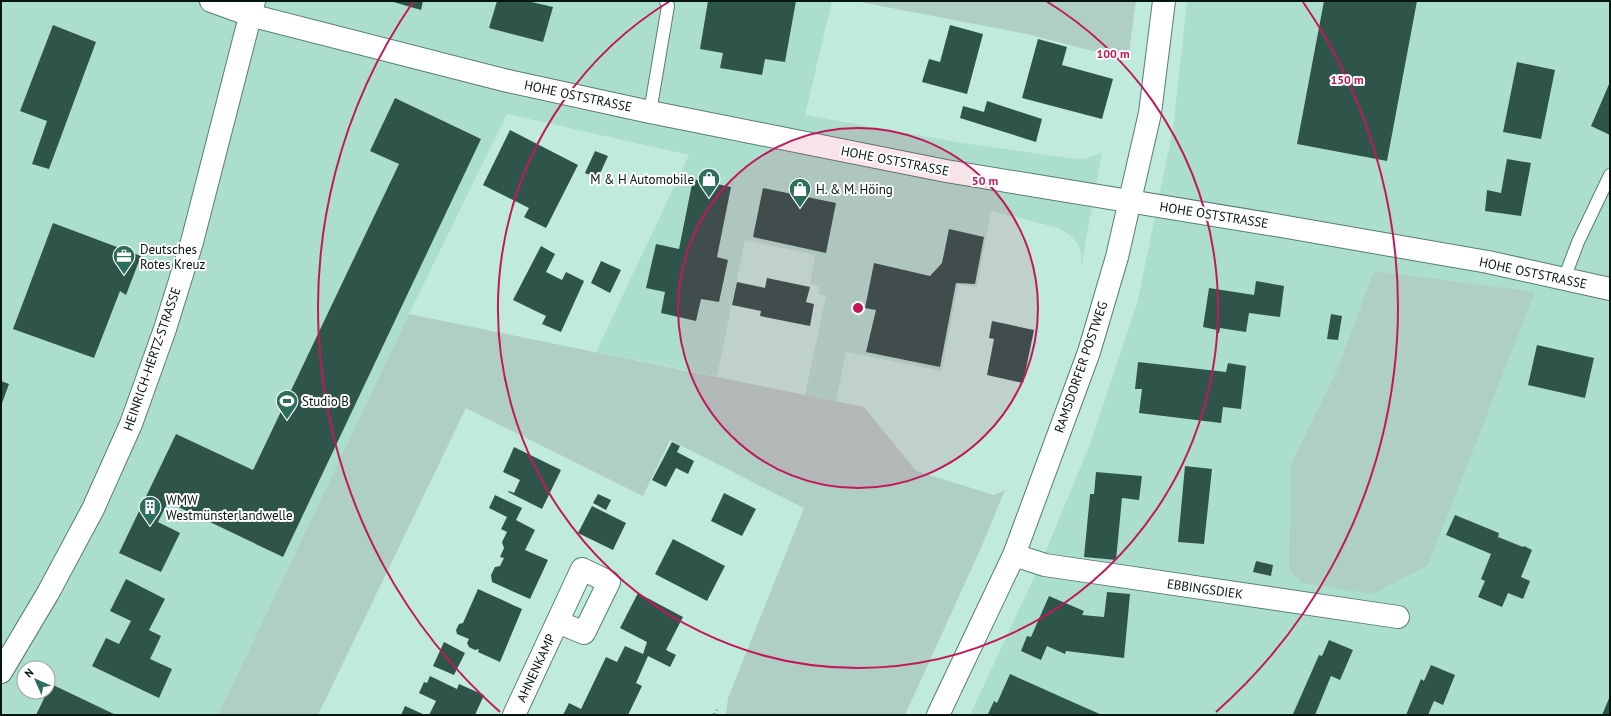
<svg xmlns="http://www.w3.org/2000/svg" width="1611" height="716" viewBox="0 0 1611 716" font-family="'PT Sans',sans-serif">
<style>
.built{fill:#acdecd;fill-rule:evenodd}
.green{fill:#afcfc4}
.building{fill:#2f554a}
.lines{fill:none;stroke-linecap:round;stroke-linejoin:round}
.lane-casing{stroke:#577e71;stroke-width:14}
.street-casing{stroke:#577e71;stroke-width:24}
.path{stroke:#67867b;stroke-width:2.5;stroke-dasharray:2 3;stroke-linecap:butt}
.lane{stroke:#fff;stroke-width:12}
.street{stroke:#fff;stroke-width:22}
.ring{fill:none;stroke:#c2185b;stroke-width:2}
.labels{text-anchor:middle;dominant-baseline:central;stroke-width:4;stroke-linejoin:round;paint-order:stroke}
.street-label{font-size:13px;fill:#051510;stroke:#fff}
.poi-label{font-size:13px;fill:#051510;stroke:#fff;text-anchor:start}
.centre{fill:#c2185b;stroke:#fff;stroke-width:2}
.ring-label{font-size:12px;text-anchor:middle;font-weight:bold;fill:#c2185b;stroke:#fff;stroke-width:4;stroke-linejoin:round;paint-order:stroke}
</style>
<rect width="100%" height="100%" fill="#c0ebdc"/>
<path class="built" d="M 1,1 L 832,1 L 805,115 L 962,143 L 1069,158 L 1084,159 L 1102,153 L 1081,267 L 1081,252 L 1077,243 L 1070,235 L 1058,228 L 991,211 L 977,287 L 958,285 L 942,371 L 846,352 L 836,401 L 805,395 L 826,296 L 818,294 L 819,286 L 810,284 L 815,255 L 745,240 L 717,376 L 596,352 L 689,155 L 507,114 L 409,314 L 218,715 L 1,715 ZM 24,668 L 48,668 L 48,692 L 24,692 Z
M 1187,1 L 1610,1 L 1610,715 L 970,715 L 1043,558 L 1092,439 L 1137,304 L 1173,129 Z"/>
<path class="green" d="M 855,1 L 1136,1 L 1128,60 L 1027,34 Z
M 1374,271 L 1535,292 L 1428,565 L 1373,594 L 1302,583 L 1289,570 L 1291,464 L 1338,368 Z
M 409,314 L 864,407 L 916,471 L 994,495 L 1005,490 L 981,548 L 905,715 L 726,715 L 728,698 L 804,508 L 670,440 L 643,496 L 466,408 L 318,715 L 218,715 Z"/>
<path class="building" d="M 390,1 L 423,1 L 421,10 Z
M 497,1 L 527,1 L 553,7 L 543,42 L 489,28 Z
M 708,1 L 796,1 L 785,62 L 765,59 L 762,75 L 720,68 L 723,53 L 700,49 Z
M 1324,1 L 1417,1 L 1387,161 L 1297,144 Z
M 53,25 L 96,42 L 49,169 L 32,164 L 47,121 L 20,111 Z
M 950,25 L 983,34 L 967,94 L 922,82 L 929,59 L 940,62 Z
M 1038,39 L 1067,47 L 1062,65 L 1113,79 L 1102,119 L 1022,98 Z
M 1517,62 L 1555,70 L 1541,139 L 1503,132 Z
M 1610,82 L 1610,135 L 1591,126 Z
M 395,98 L 481,139 L 283,557 L 168,502 L 158,522 L 180,533 L 161,572 L 119,553 L 176,434 L 253,470 L 399,164 L 370,151 Z
M 987,101 L 1042,119 L 1036,142 L 960,118 L 963,106 L 984,112 Z
M 510,130 L 578,165 L 546,228 L 524,217 L 529,208 L 483,185 Z
M 595,151 L 608,156 L 598,178 L 585,173 Z
M 1507,159 L 1531,163 L 1521,216 L 1485,211 L 1487,190 L 1501,193 Z
M 693,179 L 731,187 L 717,257 L 728,260 L 719,302 L 701,299 L 696,321 L 661,313 L 665,292 L 646,288 L 656,244 L 679,249 Z
M 763,188 L 836,203 L 826,253 L 753,237 Z
M 53,223 L 141,256 L 126,295 L 120,291 L 94,358 L 13,329 Z
M 949,229 L 984,237 L 975,284 L 956,283 L 940,367 L 866,352 L 876,310 L 865,308 L 874,263 L 930,276 L 942,263 Z
M 541,246 L 555,254 L 546,272 L 562,280 L 566,272 L 584,281 L 561,332 L 542,324 L 546,316 L 513,300 Z
M 601,261 L 621,270 L 610,293 L 591,283 Z
M 767,278 L 810,287 L 806,302 L 814,304 L 810,326 L 760,316 L 761,311 L 732,305 L 737,282 L 765,288 Z
M 1256,281 L 1284,286 L 1280,317 L 1249,313 L 1246,332 L 1220,328 L 1219,333 L 1216,333 L 1217,330 L 1203,327 L 1209,288 L 1254,295 Z
M 1331,314 L 1342,316 L 1338,340 L 1327,339 Z
M 992,321 L 1034,330 L 1023,383 L 987,375 L 994,339 L 989,338 Z
M 1537,345 L 1594,358 L 1585,398 L 1528,385 Z
M 1138,362 L 1226,372 L 1228,363 L 1246,366 L 1241,409 L 1223,407 L 1221,423 L 1139,413 L 1142,389 L 1135,389 Z
M 1,381 L 9,384 L 1,406 Z
M 672,442 L 680,446 L 677,452 L 694,461 L 688,474 L 676,468 L 666,487 L 652,480 Z
M 514,447 L 561,470 L 542,509 L 508,492 L 509,491 L 514,493 L 520,480 L 503,472 Z
M 1185,466 L 1212,469 L 1204,544 L 1178,542 Z
M 1096,472 L 1142,476 L 1139,500 L 1122,498 L 1116,560 L 1084,557 L 1090,495 L 1090,494 L 1094,494 Z
M 724,493 L 756,509 L 742,536 L 711,521 Z
M 598,494 L 611,500 L 606,510 L 593,503 Z
M 495,495 L 522,508 L 516,520 L 535,530 L 525,550 L 548,560 L 530,599 L 492,582 L 491,575 L 495,567 L 500,566 L 504,558 L 500,557 L 504,548 L 502,542 L 507,532 L 501,529 L 507,517 L 489,508 Z
M 592,506 L 626,523 L 613,550 L 578,533 Z
M 1455,515 L 1499,533 L 1498,537 L 1523,547 L 1524,546 L 1532,550 L 1521,577 L 1530,581 L 1523,599 L 1508,593 L 1502,607 L 1478,597 L 1485,581 L 1481,579 L 1491,554 L 1446,535 Z
M 673,539 L 725,566 L 707,601 L 655,574 Z
M 1256,561 L 1273,565 L 1271,576 L 1253,572 Z
M 126,579 L 165,599 L 149,630 L 161,636 L 150,659 L 172,669 L 159,698 L 92,666 L 106,638 L 119,644 L 131,621 L 110,611 Z
M 478,589 L 522,609 L 500,662 L 478,652 L 479,649 L 475,650 L 469,647 L 467,643 L 469,639 L 457,634 L 456,630 L 459,624 L 463,623 Z
M 1107,592 L 1130,594 L 1124,658 L 1066,651 L 1065,654 L 1047,646 L 1041,660 L 1021,651 L 1027,636 L 1031,637 L 1049,596 L 1084,611 L 1082,615 L 1104,617 Z
M 638,593 L 683,617 L 666,650 L 676,655 L 670,667 L 648,656 L 636,683 L 642,686 L 628,715 L 563,715 L 569,703 L 581,709 L 606,657 L 617,662 L 625,646 L 643,654 L 647,642 L 620,628 Z
M 1329,640 L 1353,650 L 1340,680 L 1331,676 L 1315,715 L 1297,715 L 1293,714 L 1319,655 L 1322,656 Z
M 444,642 L 465,653 L 454,675 L 433,666 Z
M 1431,665 L 1455,675 L 1443,705 L 1434,701 L 1428,715 L 1406,715 L 1421,679 L 1424,681 Z
M 1010,674 L 1077,704 L 1102,715 L 991,715 L 988,714 L 994,701 L 997,703 Z
M 430,676 L 457,689 L 459,684 L 484,695 L 475,715 L 429,715 L 436,701 L 419,693 L 424,682 L 427,683 Z
M 51,684 L 116,715 L 36,715 Z
M 1610,696 L 1610,715 L 1602,715 Z
M 405,706 L 425,715 L 401,715 Z"/>
<g class="lines">
<g class="lane-casing">
<path id="lane" d="M 650,112 L 668,6 L 666,1
M 1564,279 L 1578,242 L 1610,175"/>
</g>
<g class="street-casing">
<path id="street" d="M 211,1 L 250,15 L 508,81 L 650,112 L 946,171 L 1281,226 L 1488,262 L 1610,289
M 1014,555 L 1045,565 L 1398,617
M 1,672 L 48,593 L 93,509 L 131,424 L 165,329 L 192,242 L 254,1
M 514,715 L 582,569 L 609,582 L 584,633 L 558,622
M 938,715 L 1014,555 L 1089,352 L 1117,257 L 1150,113 L 1164,1"/>
</g>
<path class="path" d="M 714,715 L 717,710"/>
<use href="#lane" class="lane"/>
<use href="#street" class="street"/>
</g>
<circle cx="858" cy="308" r="180" fill="#c2185b" fill-opacity=".12"/>
<g class="ring">
<circle cx="858" cy="308" r="180"/>
<path d="M1046 1A360 360 0 1 1 670 1"/>
<path d="M500 712A540 540 0 0 1 413 2M1303 2A540 540 0 0 1 1216 712"/>
</g>
<defs>
<g id="shop-pin" transform="scale(1.15)"><path d="M0 17L-7.5 6A9.5 9.5 0 1 1 7.5 6Z" fill="#2c6d5b" stroke="#fff"/><path d="M-5-2.5h2.3a2.7 3.5 0 0 1 5.4 0H5L5.5 6h-11ZM-1.5-2.5h3a1.5 2.3 0 0 0-3 0Z" fill="#fff"/></g>
<g id="office-pin" transform="scale(1.15)"><path d="M0 17L-7.5 6A9.5 9.5 0 1 1 7.5 6Z" fill="#2c6d5b" stroke="#fff"/><path d="M-6-3h4V-5.5h4V-3h4V5H-6ZM-1-4.5V-3h2v-1.5ZM-6 0V1H6V0Z" fill="#fff"/></g>
<g id="stadium-pin" transform="scale(1.15)"><path d="M0 17L-7.5 6A9.5 9.5 0 1 1 7.5 6Z" fill="#2c6d5b" stroke="#fff"/><path d="M0-5a6.5 5 0 1 0 0 10a6.5 5 0 1 0 0-10ZM-3.5-1.8h7v3.6h-7Z" fill="#fff"/></g>
<g id="building-pin" transform="scale(1.15)"><path d="M0 17L-7.5 6A9.5 9.5 0 1 1 7.5 6Z" fill="#2c6d5b" stroke="#fff"/><path d="M-4-6H4V6H1V3H-1V6H-4ZM-2.5-4.3h1.7v1.8h-1.7ZM.8-4.3h1.7v1.8H.8ZM-2.5-1h1.7V.8h-1.7ZM.8-1h1.7V.8H.8Z" fill="#fff"/></g>
</defs>
<g fill-rule="evenodd">
<use href="#shop-pin" x="709" y="179"/>
<use href="#shop-pin" x="800" y="189"/>
<use href="#office-pin" x="124" y="256"/>
<use href="#stadium-pin" x="287" y="401"/>
<use href="#building-pin" x="150" y="507"/>
</g>
<g class="labels">
<g class="street-label">
<text transform="translate(578 96) rotate(12)">HOHE OSTSTRASSE</text>
<text transform="translate(895 161) rotate(11)">HOHE OSTSTRASSE</text>
<text transform="translate(1214 215) rotate(9)">HOHE OSTSTRASSE</text>
<text transform="translate(1533 273) rotate(12)">HOHE OSTSTRASSE</text>
<text transform="translate(152 359) rotate(-71)">HEINRICH-HERTZ-STRASSE</text>
<text transform="translate(1081 367) rotate(-71)">RAMSDORFER POSTWEG</text>
<text transform="translate(1205 589) rotate(8)">EBBINGSDIEK</text>
<text transform="translate(536 668) rotate(-65)">AHNENKAMP</text>
</g>
<g class="poi-label">
<text x="694" y="179" text-anchor="end">M &amp; H Automobile</text>
<text x="816" y="189">H. &amp; M. Höing</text>
<text x="140" y="249">Deutsches<tspan x="140" dy="15">Rotes Kreuz</tspan></text>
<text x="302" y="401">Studio B</text>
<text x="166" y="500">WMW<tspan x="166" dy="15">Westmünsterlandwelle</tspan></text>
</g>
</g>
<circle cx="858" cy="308" r="6" class="centre"/>
<g class="ring-label">
<text x="1113" y="58">100 m</text>
<text x="1347" y="84">150 m</text>
<text x="985" y="185">50 m</text>
</g>
<rect width="1611" height="716" fill="none" stroke="#051510" stroke-width="4"/>
<g transform="translate(36 680) rotate(315)"><circle r="19" fill="#ffffff" stroke="#9ba19f"/>
<path d="M0-3L7 15L0 10L-7 15Z" fill="#2c6d5b"/>
<text y="-6" font-size="11" font-weight="bold" text-anchor="middle" fill="#051510">N</text>
</g>
</svg>
